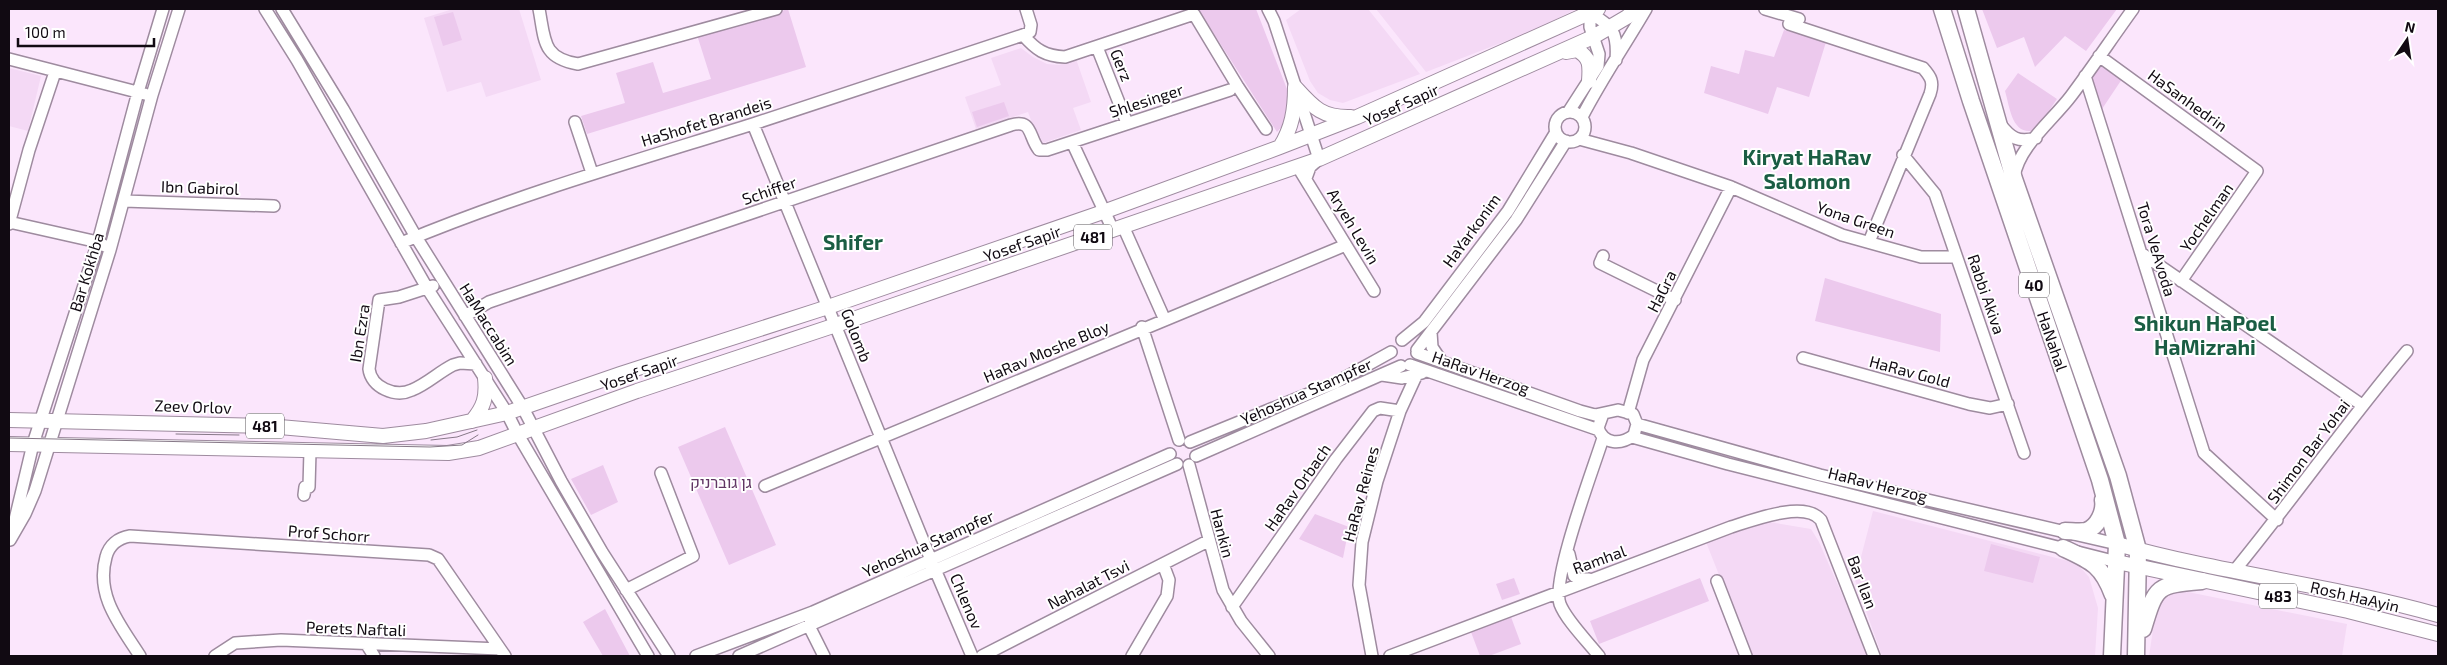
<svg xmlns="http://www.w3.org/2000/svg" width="2447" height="665" viewBox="0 0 2447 665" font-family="'Exo 2',Heebo,sans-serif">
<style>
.built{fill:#f4d9f5}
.green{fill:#ecc9ed}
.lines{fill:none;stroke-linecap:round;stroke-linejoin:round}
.minor-casing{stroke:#9e8b9f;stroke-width:14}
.major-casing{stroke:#9e8b9f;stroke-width:16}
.highway-casing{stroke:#9e8b9f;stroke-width:19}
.minor{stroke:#fff;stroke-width:11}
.major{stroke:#fff;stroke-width:14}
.highway{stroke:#fff;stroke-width:16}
.tram{stroke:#877988;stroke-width:1}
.labels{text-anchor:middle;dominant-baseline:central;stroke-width:4;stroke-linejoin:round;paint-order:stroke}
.shield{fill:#fff;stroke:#585459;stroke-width:1}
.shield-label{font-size:15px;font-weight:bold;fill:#110a12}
.street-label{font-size:16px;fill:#110a12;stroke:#fff}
.park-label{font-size:16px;fill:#603563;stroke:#fff}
.district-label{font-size:21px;font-weight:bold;fill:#1a5d43;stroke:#fff}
</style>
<rect width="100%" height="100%" fill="#fbe6fc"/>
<path class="built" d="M 453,9 L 519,9 L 541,80 L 486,97 L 481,82 L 447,92 L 424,18 Z
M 1301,9 L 1368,9 L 1420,74 L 1343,103 L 1330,100 L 1318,93 L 1310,81 L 1286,20 Z
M 1376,9 L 1576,9 L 1537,29 L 1426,72 Z
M 1021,48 L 1033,57 L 1047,64 L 1059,65 L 1076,59 L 1091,102 L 1073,108 L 1081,130 L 1040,144 L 1028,112 L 976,129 L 965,97 L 1001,85 L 991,58 Z
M 9,68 L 41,76 L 28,131 L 9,126 Z
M 1873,511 L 2068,561 L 2079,566 L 2089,577 L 2098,608 L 2095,656 L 1882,656 L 1855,580 Z
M 1769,522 L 1811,529 L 1819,542 L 1869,656 L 1751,656 L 1706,542 Z
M 2188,592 L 2347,624 L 2342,656 L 2149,656 L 2154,623 L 2163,599 L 2173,593 Z"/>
<path class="green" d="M 788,9 L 806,67 L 587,134 L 581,116 L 625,103 L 616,73 L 653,62 L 663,93 L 711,79 L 697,35 Z
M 1198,9 L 1256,9 L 1292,102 L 1286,122 L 1277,132 Z
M 1982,9 L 2117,9 L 2086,51 L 2065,36 L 2035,67 L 2024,37 L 1997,48 Z
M 453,12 L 462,40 L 443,46 L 434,17 Z
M 1784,30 L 1826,42 L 1809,97 L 1777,87 L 1768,114 L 1704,93 L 1711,66 L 1739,74 L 1745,50 L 1774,57 Z
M 2100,62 L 2122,79 L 2102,109 L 2090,77 Z
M 2018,73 L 2057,99 L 2036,130 C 2012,137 2010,108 2005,91 Z
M 1004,102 L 1009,116 L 977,127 L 972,112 Z
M 1825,278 L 1941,314 L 1940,352 L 1815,321 Z
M 725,427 L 776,545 L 729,565 L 678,447 Z
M 603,465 L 618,502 L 591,515 L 571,479 Z
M 1315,514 L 1349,527 L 1343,558 L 1299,539 Z
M 1991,544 L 2040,557 L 2033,583 L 1984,571 Z
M 1514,578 L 1520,594 L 1502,600 L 1496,584 Z
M 1700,578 L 1709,601 L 1599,644 L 1590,621 Z
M 605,609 L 630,656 L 603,656 L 583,622 Z
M 1511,617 L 1521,644 L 1489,656 L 1480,656 L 1471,632 Z"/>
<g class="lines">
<g class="minor-casing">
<path id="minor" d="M 265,9 L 297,60 L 427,288 L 507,413 L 517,433 L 648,656
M 282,9 L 343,109 L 416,237 L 523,408 L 561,481 L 602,552 L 669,656
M 539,9 C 545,40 542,58 578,64 L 776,9
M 1268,9 L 1274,21 L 1319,159 L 1310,167 L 1306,178
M 1765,9 L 1799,19
M 1789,24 L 1923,68 C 1931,77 1934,82 1930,94 L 1869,242
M 1023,35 L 1030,32 L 1031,25 L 1026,9
M 1097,47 L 1127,123
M 2099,56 L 2257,171 L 2181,281
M 9,59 L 145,94
M 2085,76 L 2204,453 L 2277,520
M 1569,111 L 1598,66 L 1599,54 L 1590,27 L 1590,13 C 1613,26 1618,33 1616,60
M1555 127a15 15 0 1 1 30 0a15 15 0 1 1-30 0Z
M 1582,117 C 1601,80 1625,45 1646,9
M 575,122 L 592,173
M 753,124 L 931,560 L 972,656
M 2000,124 C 2011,138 2018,143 2036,138
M 1579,139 L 1631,153 L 1731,187 L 1842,235 L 1921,257 L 1956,257
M 1072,142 L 1113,230
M 1903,155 L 1935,194 L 2024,453
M 1301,172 L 1374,291
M 2014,177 C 2019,146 2052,121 2071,96 C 2092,68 2112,38 2133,9
M 124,201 L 274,206
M 9,222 L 98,242 L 105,246
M 9,224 L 29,150 L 55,72
M 1123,226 L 1164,318
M 401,243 C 516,195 635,161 753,124 C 843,95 933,65 1023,35 C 1036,50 1045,56 1065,57 L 1194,14 L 1238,87 L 1266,129
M 2141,253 L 2362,405
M 1603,256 L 1600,263 L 1675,300
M 433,286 L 399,297 L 379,300 L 369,369 C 371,387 395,398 412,390 C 427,384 439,372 453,365 L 460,363 L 476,364
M 465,316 L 489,302 L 1011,125 C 1033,119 1028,136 1039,150 L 1047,150 L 1230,90
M 1142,327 L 1179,440
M 1431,332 L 1432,347 L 1442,362
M 1402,340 L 1424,322 L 1508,211 L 1556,132
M 1417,350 L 1516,220 L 1566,141
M 1417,353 L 1580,411 L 1595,415 L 1618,410 L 1633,414 L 1637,424 L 1634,435 C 1621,445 1604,445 1598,428 L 1603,414
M 1803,358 L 1969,404 L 1990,408 L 2008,404
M 1410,365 L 1599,430
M 1382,375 L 1402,378 L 1422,373
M 1628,413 L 1643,360 L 1731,187
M 1637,424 L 1820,475 L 2117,544
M 1632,437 L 1728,464 L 2117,562
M 1190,442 L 1335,383 L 1391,352
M 1196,456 L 1401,366
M 1189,465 L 1223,590 L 1241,621 L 1269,656
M 765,486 L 1341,247
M 304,495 L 305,487 L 309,487 L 310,451
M 13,528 L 33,444 L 98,242 L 138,92 L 163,9
M 10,540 L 25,514 L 35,491 L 110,250 L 152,95 L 179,9
M 1569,554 L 1574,576 L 1579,579 L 1589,579
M 2235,570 C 2294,498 2347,422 2407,351
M 1717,581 L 1746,656
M 626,590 L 693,556 L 661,473
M 1232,607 L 1336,459 L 1373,411 L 1380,408 L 1400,411
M 811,621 L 809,626 L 824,656
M 367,645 L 374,656
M 140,656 C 121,626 95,596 106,557 C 109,545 118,538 130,536 L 429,555 L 438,559 L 505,656
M 215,656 L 235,643 L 281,640 L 500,649
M 696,656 L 813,612 L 1170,454
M 739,656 L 1177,464
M 982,656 L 1208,541
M 1132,656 L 1167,596 L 1169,580 L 1163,564
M 1372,656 L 1359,585 L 1362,542 L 1377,481 L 1400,411 L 1417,374
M 1390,656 L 1731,527 C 1753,520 1805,500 1821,520 L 1874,656
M 1599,656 C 1588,642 1566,620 1560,604 C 1551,580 1594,467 1603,438"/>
</g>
<g class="major-casing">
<path id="major" d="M 1566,52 L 1577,50 C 1591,58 1590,66 1589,81
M 1295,87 C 1313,107 1322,118 1351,117
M 1280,147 C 1292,128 1295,110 1295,87
M 9,420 L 268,426 L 383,436 L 426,431 L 507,413 L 620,374 L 828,307 L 1103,212 L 1280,147 L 1357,117 L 1598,9
M 472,421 C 484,407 487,397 485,378
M 9,444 L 448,453 L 479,448 L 637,391 L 836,325 L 1319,159 L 1593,37 L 1627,17 L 1636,9
M 2117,544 C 2223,574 2333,585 2438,615
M 2117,562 L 2348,611 L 2438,634"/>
</g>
<g class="highway-casing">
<path id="highway" d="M 1942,9 L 1971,101 L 2100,480 L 2117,544 L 2112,656
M 1966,9 L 2014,179 L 2118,476 L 2138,550 L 2136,656
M 2065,531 C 2071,531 2080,532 2086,531 C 2098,527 2105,511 2103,500
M 2063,548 C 2091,561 2102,565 2113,595
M 2143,629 C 2156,585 2157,585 2202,581"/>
</g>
<use href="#minor" class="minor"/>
<use href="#major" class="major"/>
<use href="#highway" class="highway"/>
<path class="tram" d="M 176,434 L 239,435
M 9,438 L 430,447 L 462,445 L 478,435
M 431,440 L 457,437 L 477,430"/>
</g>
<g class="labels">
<g class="shield">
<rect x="1074" y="224.5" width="38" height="25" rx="4"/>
<rect x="2019" y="272.5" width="30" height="25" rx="4"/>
<rect x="246" y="413.5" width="38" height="25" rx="4"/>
<rect x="2259" y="583.5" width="38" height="25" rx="4"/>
</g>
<g class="shield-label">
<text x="1093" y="237">481</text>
<text x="2034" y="285">40</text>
<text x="265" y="426">481</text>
<text x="2278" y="596">483</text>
</g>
<g class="street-label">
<text transform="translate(1122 65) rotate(68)">Gerz</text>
<text transform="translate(1146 100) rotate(-18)">Shlesinger</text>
<text transform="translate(2188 100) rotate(36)">HaSanhedrin</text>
<text transform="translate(1401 104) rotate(-24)">Yosef Sapir</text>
<text transform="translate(706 121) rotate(-17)">HaShofet Brandeis</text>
<text transform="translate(200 187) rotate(2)">Ibn Gabirol</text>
<text transform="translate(769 190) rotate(-19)">Schiffer</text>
<text transform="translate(2206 217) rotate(-55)">Yochelman</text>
<text transform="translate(1856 219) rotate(19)">Yona Green</text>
<text transform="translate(1354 226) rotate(59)">Aryeh Levin</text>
<text transform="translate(1471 230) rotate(-54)">HaYarkonim</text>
<text transform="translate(1022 243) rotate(-19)">Yosef Sapir</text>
<text transform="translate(2157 249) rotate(73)">Tora VeAvoda</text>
<text transform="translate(86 272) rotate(-73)">Bar Kokhba</text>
<text transform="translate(1661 291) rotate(-63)">HaGra</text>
<text transform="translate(1987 294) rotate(71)">Rabbi Akiva</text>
<text transform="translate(489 324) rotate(58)">HaMaccabim</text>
<text transform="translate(359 333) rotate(-81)">Ibn Ezra</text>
<text transform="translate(857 335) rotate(68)">Golomb</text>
<text transform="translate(2053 341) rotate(71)">HaNahal</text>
<text transform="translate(1046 351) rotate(-23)">HaRav Moshe Bloy</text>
<text transform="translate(1910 371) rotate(15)">HaRav Gold</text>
<text transform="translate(639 372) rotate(-19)">Yosef Sapir</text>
<text transform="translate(1481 372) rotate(19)">HaRav Herzog</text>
<text transform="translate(1306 391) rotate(-24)">Yehoshua Stampfer</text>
<text transform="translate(193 406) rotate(2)">Zeev Orlov</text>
<text transform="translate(2308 451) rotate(-53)">Shimon Bar Yohai</text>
<text transform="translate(1878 484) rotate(14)">HaRav Herzog</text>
<text transform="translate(1297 487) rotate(-55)">HaRav Orbach</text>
<text transform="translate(1360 494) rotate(-75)">HaRav Reines</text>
<text transform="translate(329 533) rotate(4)">Prof Schorr</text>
<text transform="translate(1223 533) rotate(75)">Hankin</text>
<text transform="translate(928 543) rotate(-24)">Yehoshua Stampfer</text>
<text transform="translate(1599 559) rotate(-20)">Ramhal</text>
<text transform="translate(1863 582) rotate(69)">Bar Ilan</text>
<text transform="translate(1088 584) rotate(-27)">Nahalat Tsvi</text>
<text transform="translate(2355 596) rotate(13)">Rosh HaAyin</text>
<text transform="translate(967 601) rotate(67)">Chlenov</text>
<text transform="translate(356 628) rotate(2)">Perets Naftali</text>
</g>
<g class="park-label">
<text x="721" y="481">גן גוברניק</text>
</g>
<g class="district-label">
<text x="1807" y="156">Kiryat HaRav<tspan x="1807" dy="24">Salomon</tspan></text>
<text x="853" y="241">Shifer</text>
<text x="2205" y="322">Shikun HaPoel<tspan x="2205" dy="24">HaMizrahi</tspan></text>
</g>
</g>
<rect width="2447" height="665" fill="none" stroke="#110a12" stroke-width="20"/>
<g transform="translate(2407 40) rotate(13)" stroke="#ffffff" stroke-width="4" paint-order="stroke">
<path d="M0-4L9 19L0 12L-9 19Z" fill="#110a12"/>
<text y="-8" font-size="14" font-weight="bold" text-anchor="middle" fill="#110a12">N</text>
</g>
<path d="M18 38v8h136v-8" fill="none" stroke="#110a12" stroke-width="2.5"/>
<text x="25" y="38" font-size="15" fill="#110a12" stroke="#ffffff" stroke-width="4" paint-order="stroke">100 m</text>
</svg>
